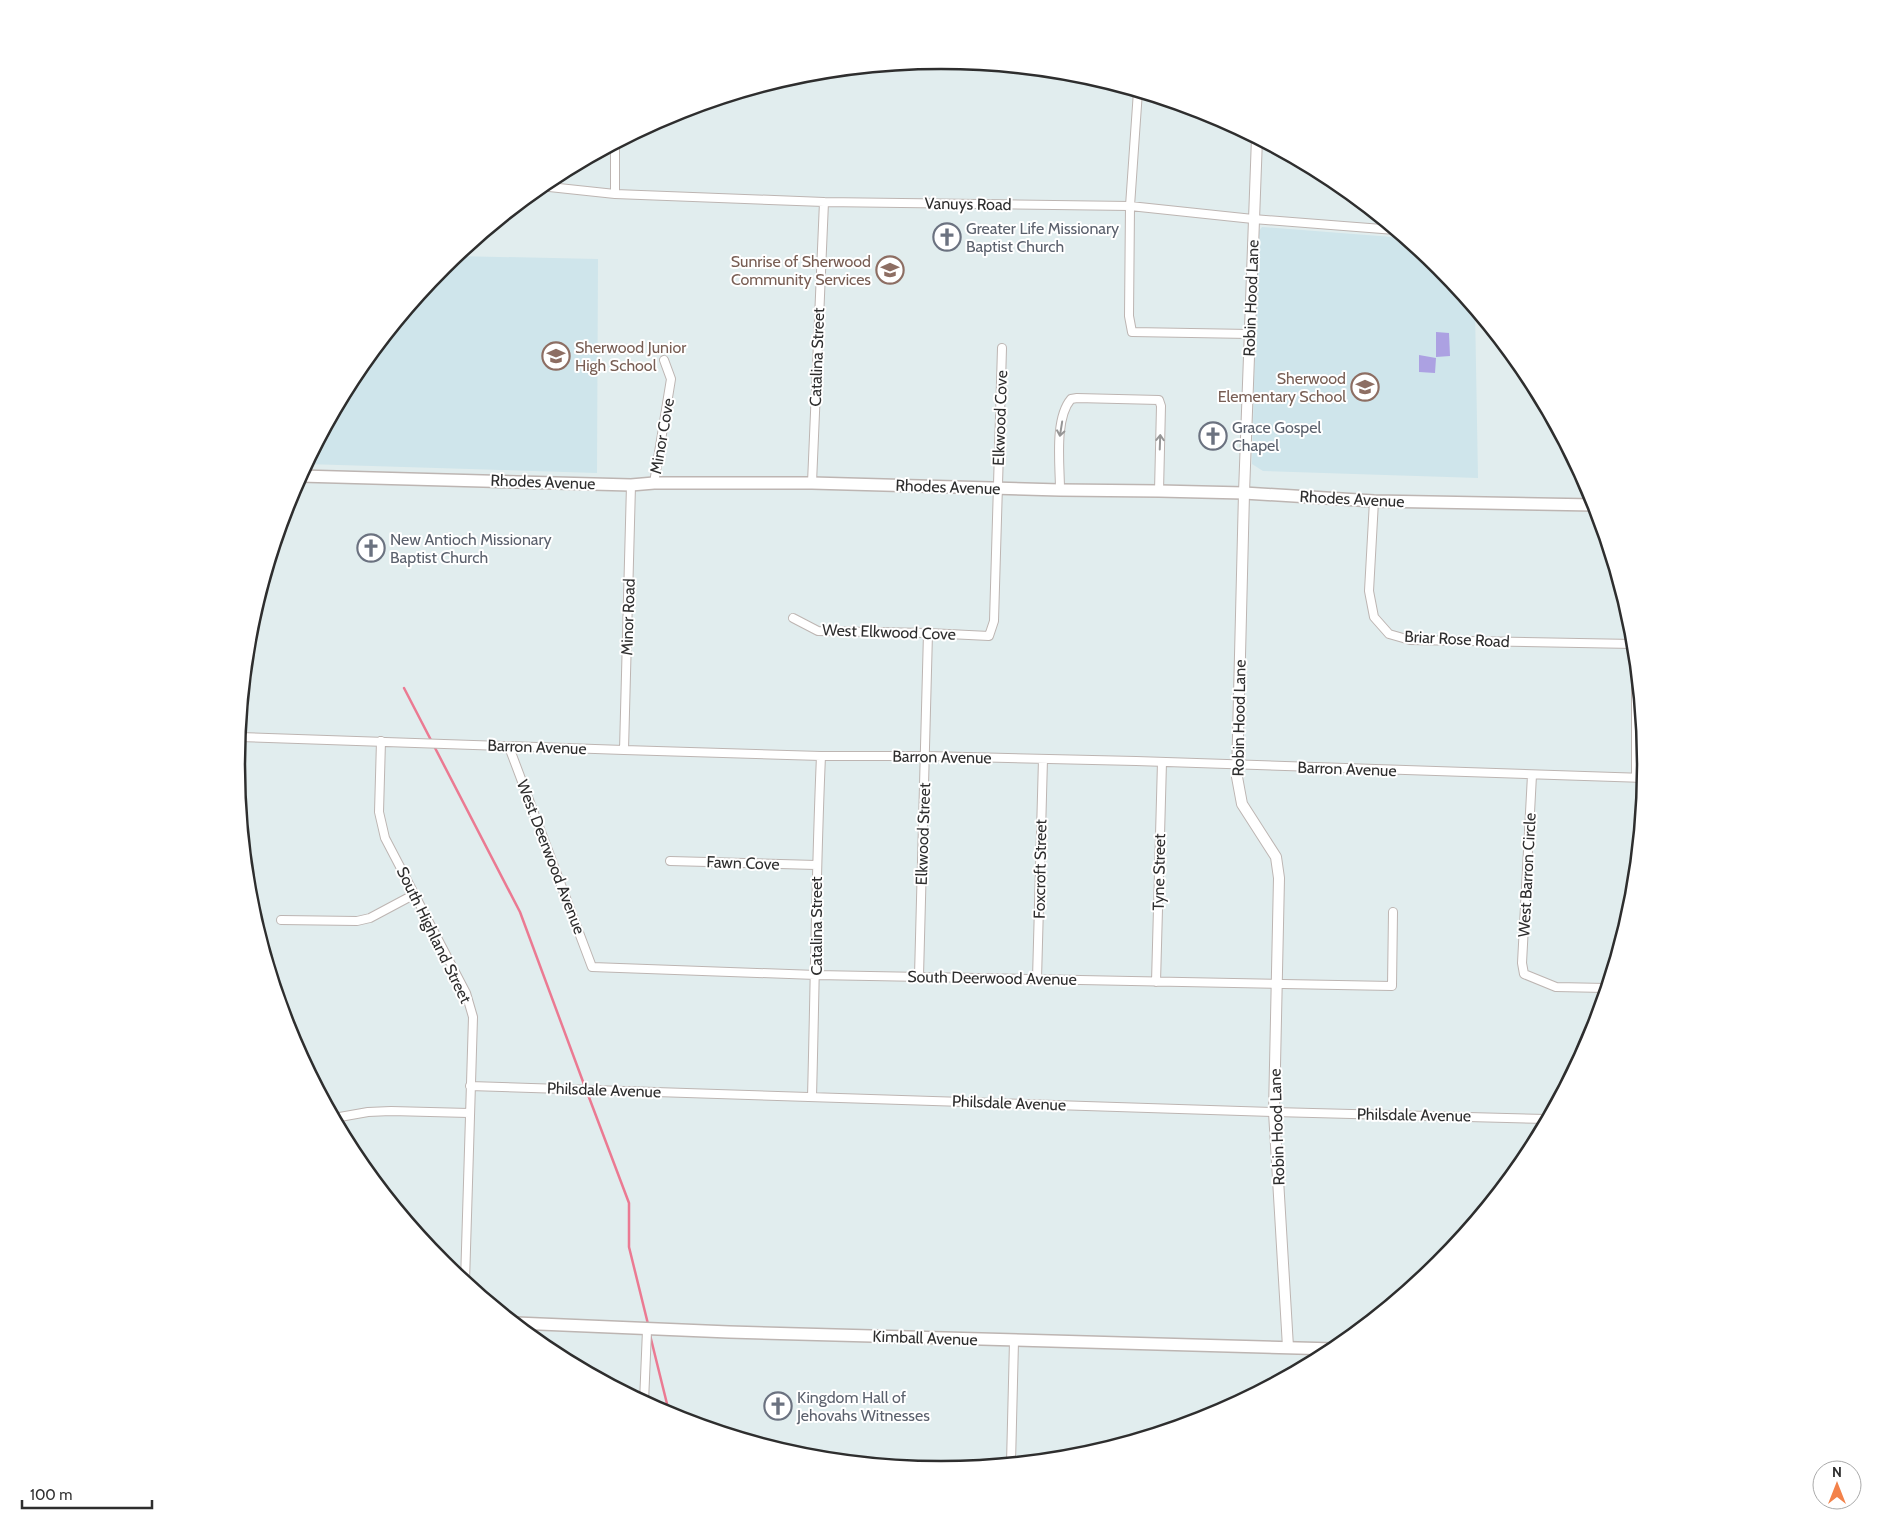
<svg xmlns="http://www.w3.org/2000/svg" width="1882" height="1530" viewBox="0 0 1882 1530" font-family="Cabin,sans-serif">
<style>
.education{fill:#cfe5eb}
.green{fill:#aca1e2}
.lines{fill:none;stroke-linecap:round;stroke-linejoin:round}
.stream{stroke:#eb7a92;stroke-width:2.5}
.minor-casing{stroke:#bdb5b2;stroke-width:10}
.tertiary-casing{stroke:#bdb5b2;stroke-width:12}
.secondary-casing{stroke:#bdb5b2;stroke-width:14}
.minor{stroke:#fff;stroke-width:8}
.tertiary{stroke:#fff;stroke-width:10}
.secondary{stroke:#fff;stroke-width:11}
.oneway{stroke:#969696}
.labels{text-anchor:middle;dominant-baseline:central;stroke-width:4;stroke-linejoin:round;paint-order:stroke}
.street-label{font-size:16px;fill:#2e2e2e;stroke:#fff}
.worship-label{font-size:16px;fill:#5b616d;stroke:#fff;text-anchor:start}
.education-label{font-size:16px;fill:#785e54;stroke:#fff;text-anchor:end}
.rim{fill:none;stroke:#2e2e2e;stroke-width:2.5}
</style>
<rect width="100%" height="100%" fill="#e1edee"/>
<path class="education" d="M 1262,227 L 1405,238 L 1440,267 L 1475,309 L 1478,478 L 1263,471 L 1252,464 L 1258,232 Z
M 455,256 L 598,259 L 597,473 L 306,464 L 355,373 L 443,266 Z"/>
<path class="green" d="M 1436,332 L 1449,333 L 1450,356 L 1436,357 Z
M 1419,355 L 1436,358 L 1435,373 L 1419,372 Z"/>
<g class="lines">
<path class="stream" d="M 404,688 L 520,912 L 585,1087
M 587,1092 L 629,1203 L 629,1247 L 648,1324
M 650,1335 L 670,1416"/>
<g class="minor-casing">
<path id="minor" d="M 1138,91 L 1130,206 L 1129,316 L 1132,332 L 1250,334
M 540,186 L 615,194 L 824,202 L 1130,206 L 1253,219 L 1395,230
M 615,194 L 615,144
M 654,483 L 671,379 L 664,360
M 812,483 L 824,202
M 1060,490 C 1060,465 1054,419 1071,399 L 1077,398 L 1159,400 L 1161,406 L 1159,491
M 1374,501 L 1369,591 L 1374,617 L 1389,634 L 1410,640 L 1634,644
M 793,618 L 818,631 L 928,633 L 989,636 L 994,621 L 1002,348
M 239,737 L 624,750 L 821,756 L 926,756 L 1136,761 L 1645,778
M 381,741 L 379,812 L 385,838 L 466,993 L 473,1017 L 465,1282
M 509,747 L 592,967 L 816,975 L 1392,986 L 1393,912
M 624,750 L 631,485
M 1532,775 L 1522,963 L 1524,974 L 1556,987 L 1606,988
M 1636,778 L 1636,667
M 670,861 L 816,865
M 281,920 L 357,921 L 370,918 L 415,894
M 919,976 L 928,633
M 1037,979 L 1043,759
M 1156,982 L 1162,762
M 470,1086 L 1274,1112 L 1547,1119
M 812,1097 C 815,983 816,869 821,756
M 334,1118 L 368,1112 L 391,1111 L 469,1113
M 1317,1359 L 1318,1348
M 644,1402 L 647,1330
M 1011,1463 L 1014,1341"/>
</g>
<g class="tertiary-casing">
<path id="tertiary" d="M 1257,138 L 1244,493 L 1237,777 L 1242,804 L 1276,857 L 1279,878 L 1274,1112 L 1288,1347"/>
</g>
<g class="secondary-casing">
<path id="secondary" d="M 300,476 L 631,485 L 654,483 L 812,483 L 1060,490 L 1159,491 L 1244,493 L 1374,501 L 1595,505
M 516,1323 L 729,1332 L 1335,1349"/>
</g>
<use href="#minor" class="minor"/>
<use href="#tertiary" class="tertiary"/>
<use href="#secondary" class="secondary"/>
</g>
<defs><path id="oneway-shaft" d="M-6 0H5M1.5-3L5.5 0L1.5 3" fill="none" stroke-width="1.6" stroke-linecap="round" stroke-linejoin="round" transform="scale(1.25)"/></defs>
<g class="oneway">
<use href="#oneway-shaft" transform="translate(1061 429) rotate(99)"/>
<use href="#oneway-shaft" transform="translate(1160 442) rotate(-88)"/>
</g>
<defs>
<g id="church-ring" transform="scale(1.4375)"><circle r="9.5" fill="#fff" stroke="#6b7280" stroke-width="1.5"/><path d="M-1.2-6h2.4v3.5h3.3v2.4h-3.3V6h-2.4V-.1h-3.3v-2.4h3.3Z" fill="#6b7280"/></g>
<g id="school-ring" transform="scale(1.4375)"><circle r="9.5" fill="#fff" stroke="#8d6e63" stroke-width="1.5"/><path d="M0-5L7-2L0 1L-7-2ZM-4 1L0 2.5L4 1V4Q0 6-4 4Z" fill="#8d6e63"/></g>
</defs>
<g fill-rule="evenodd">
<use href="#church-ring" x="947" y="237"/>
<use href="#school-ring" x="890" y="270"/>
<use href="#school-ring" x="556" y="356"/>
<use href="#school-ring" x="1365" y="387"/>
<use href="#church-ring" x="1213" y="436"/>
<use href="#church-ring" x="371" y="548"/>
<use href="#church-ring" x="778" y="1406"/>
</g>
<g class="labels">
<g class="street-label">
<text transform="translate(968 204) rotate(1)">Vanuys Road</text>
<text transform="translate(1251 298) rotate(-88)">Robin Hood Lane</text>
<text transform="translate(817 357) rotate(-88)">Catalina Street</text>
<text transform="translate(1000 418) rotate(-88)">Elkwood Cove</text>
<text transform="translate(662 436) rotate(-80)">Minor Cove</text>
<text transform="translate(543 482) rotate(2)">Rhodes Avenue</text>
<text transform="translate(948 487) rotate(2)">Rhodes Avenue</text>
<text transform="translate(1352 499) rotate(3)">Rhodes Avenue</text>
<text transform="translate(628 617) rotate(-88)">Minor Road</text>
<text transform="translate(889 632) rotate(2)">West Elkwood Cove</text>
<text transform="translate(1457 639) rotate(3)">Briar Rose Road</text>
<text transform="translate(1239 718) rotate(-89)">Robin Hood Lane</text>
<text transform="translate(537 747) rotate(2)">Barron Avenue</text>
<text transform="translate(942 757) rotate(1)">Barron Avenue</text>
<text transform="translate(1347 769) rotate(2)">Barron Avenue</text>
<text transform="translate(923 834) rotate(-88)">Elkwood Street</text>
<text transform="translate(551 857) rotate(69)">West Deerwood Avenue</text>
<text transform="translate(743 863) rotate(2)">Fawn Cove</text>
<text transform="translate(1040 869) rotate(-89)">Foxcroft Street</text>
<text transform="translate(1159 872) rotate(-89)">Tyne Street</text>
<text transform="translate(1527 875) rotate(-87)">West Barron Circle</text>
<text transform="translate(816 926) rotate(-90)">Catalina Street</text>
<text transform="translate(434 935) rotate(64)">South Highland Street</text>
<text transform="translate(992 978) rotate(1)">South Deerwood Avenue</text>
<text transform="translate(604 1090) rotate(2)">Philsdale Avenue</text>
<text transform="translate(1009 1103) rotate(2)">Philsdale Avenue</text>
<text transform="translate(1414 1115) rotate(1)">Philsdale Avenue</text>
<text transform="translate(1277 1127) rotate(-92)">Robin Hood Lane</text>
<text transform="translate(925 1338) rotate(2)">Kimball Avenue</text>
</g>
<g class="worship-label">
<text x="966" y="228">Greater Life Missionary<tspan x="966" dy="18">Baptist Church</tspan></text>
<text x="1232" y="427">Grace Gospel<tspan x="1232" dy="18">Chapel</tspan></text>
<text x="390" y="539">New Antioch Missionary<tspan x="390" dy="18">Baptist Church</tspan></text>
<text x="797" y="1397">Kingdom Hall of<tspan x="797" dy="18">Jehovahs Witnesses</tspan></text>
</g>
<g class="education-label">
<text x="871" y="261">Sunrise of Sherwood<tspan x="871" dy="18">Community Services</tspan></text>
<text x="575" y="347" text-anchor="start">Sherwood Junior<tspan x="575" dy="18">High School</tspan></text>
<text x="1346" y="378">Sherwood<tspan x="1346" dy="18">Elementary School</tspan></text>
</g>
</g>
<path d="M0 0H1882V1530H0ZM245 765a696 696 0 1 1 1392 0a696 696 0 1 1-1392 0Z" fill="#fff" fill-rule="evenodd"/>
<path class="rim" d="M245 765a696 696 0 1 1 1392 0a696 696 0 1 1-1392 0Z"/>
<g transform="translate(1837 1485)"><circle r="24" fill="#ffffff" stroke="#ababab"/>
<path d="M0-4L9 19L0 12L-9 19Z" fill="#f3824a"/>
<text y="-8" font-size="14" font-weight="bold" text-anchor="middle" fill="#2e2e2e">N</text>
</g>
<path d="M22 1500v8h130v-8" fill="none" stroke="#2e2e2e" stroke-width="2.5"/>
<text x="30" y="1500" font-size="15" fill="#2e2e2e" stroke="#ffffff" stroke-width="4" paint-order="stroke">100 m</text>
</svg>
